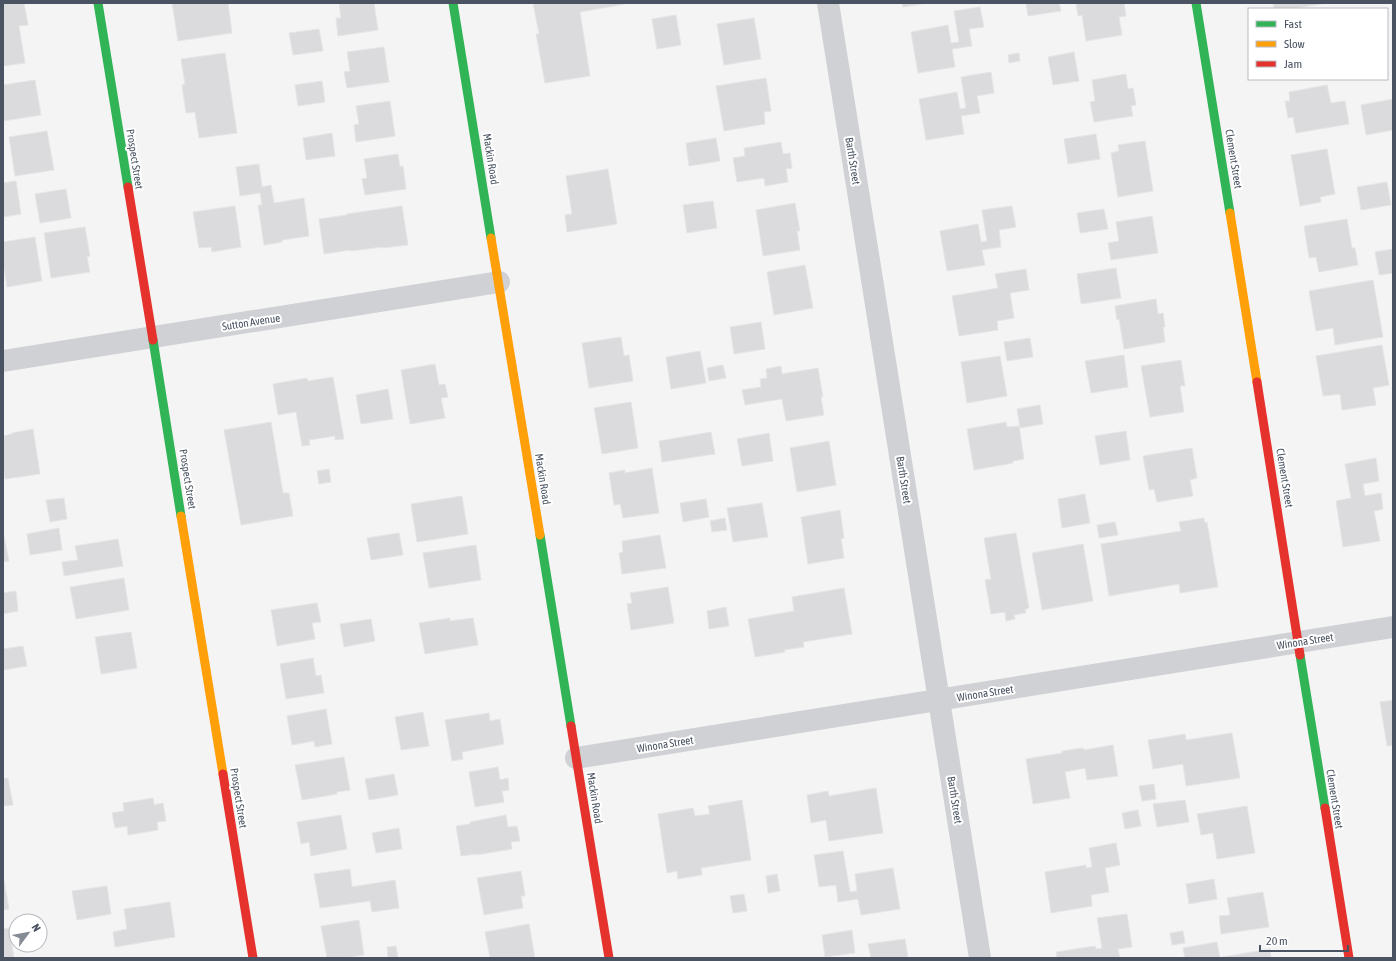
<svg xmlns="http://www.w3.org/2000/svg" width="1396" height="961" viewBox="0 0 1396 961" font-family="'Asap Condensed',sans-serif">
<style>
.building{fill:#dbdbdd;stroke:#e5e5e6}
.lines{fill:none;stroke-linecap:round;stroke-linejoin:round}
.street{stroke:#cfd1d4;stroke-width:22}
.fast{stroke:#30b455;stroke-width:9}
.slow{stroke:#ff9f0a;stroke-width:9}
.jam{stroke:#e5322d;stroke-width:9}
.labels{text-anchor:middle;dominant-baseline:central;stroke-width:4;stroke-linejoin:round;paint-order:stroke}
.street-label{font-size:11px;fill:#495361;stroke:#fff}
</style>
<rect width="100%" height="100%" fill="#f4f4f4"/>
<path class="building" d="M 3,3 L 24,3 L 28,25 L 19,26 L 25,63 L 3,66 Z
M 172,3 L 228,3 L 232,33 L 178,41 Z
M 339,3 L 374,3 L 378,30 L 338,36 L 336,18 L 341,18 Z
M 533,3 L 625,3 L 625,4 L 580,12 L 590,76 L 545,83 L 536,34 L 539,34 Z
M 902,3 L 927,3 L 903,7 Z
M 1026,3 L 1059,3 L 1061,11 L 1028,16 Z
M 1076,3 L 1124,3 L 1126,16 L 1119,17 L 1122,35 L 1086,41 L 1082,15 L 1078,16 Z
M 1273,3 L 1328,3 L 1290,9 L 1274,9 Z
M 980,7 L 984,27 L 969,29 L 972,46 L 952,49 L 955,67 L 918,73 L 911,32 L 948,25 L 951,43 L 959,42 L 954,11 Z
M 676,15 L 681,45 L 657,49 L 652,19 Z
M 754,18 L 761,59 L 724,65 L 717,24 Z
M 319,29 L 323,51 L 293,55 L 289,33 Z
M 384,47 L 389,82 L 347,88 L 344,72 L 350,71 L 347,52 Z
M 1074,52 L 1079,81 L 1053,85 L 1048,57 Z
M 225,53 L 237,133 L 199,138 L 195,112 L 186,113 L 182,85 L 185,84 L 181,59 Z
M 1019,53 L 1020,61 L 1009,63 L 1008,55 Z
M 991,72 L 994,93 L 977,96 L 980,113 L 961,116 L 964,134 L 926,140 L 919,99 L 957,92 L 960,109 L 966,108 L 961,77 Z
M 1126,74 L 1128,89 L 1133,88 L 1136,105 L 1131,106 L 1133,116 L 1094,122 L 1090,102 L 1095,101 L 1092,80 Z
M 766,78 L 771,111 L 764,112 L 765,124 L 724,131 L 716,86 Z
M 35,80 L 41,115 L 3,121 L 3,85 Z
M 322,81 L 325,102 L 298,106 L 295,85 Z
M 1327,85 L 1331,103 L 1345,101 L 1349,124 L 1296,133 L 1293,117 L 1288,118 L 1285,101 L 1290,101 L 1289,92 Z
M 1393,99 L 1393,130 L 1366,135 L 1361,105 Z
M 390,101 L 395,136 L 356,142 L 354,125 L 359,124 L 356,106 Z
M 47,131 L 54,170 L 15,176 L 9,137 Z
M 332,133 L 335,156 L 306,160 L 303,138 Z
M 1096,134 L 1100,159 L 1068,164 L 1064,139 Z
M 716,138 L 720,161 L 689,166 L 686,143 Z
M 1145,141 L 1153,191 L 1118,197 L 1111,153 L 1119,151 L 1118,145 Z
M 781,142 L 783,154 L 790,153 L 792,168 L 786,169 L 788,182 L 765,186 L 764,178 L 737,182 L 733,158 L 745,156 L 744,148 Z
M 1327,149 L 1335,194 L 1320,197 L 1321,202 L 1300,206 L 1291,155 Z
M 398,154 L 400,167 L 403,166 L 406,189 L 365,195 L 362,179 L 367,178 L 364,159 Z
M 259,164 L 262,187 L 271,185 L 274,203 L 304,198 L 309,236 L 282,240 L 282,242 L 264,245 L 258,205 L 262,205 L 260,193 L 240,196 L 236,167 Z
M 608,169 L 617,224 L 567,232 L 565,215 L 572,214 L 566,176 Z
M 16,181 L 21,214 L 3,217 L 3,183 Z
M 1387,182 L 1391,205 L 1361,210 L 1357,187 Z
M 66,189 L 71,218 L 40,223 L 35,194 Z
M 713,201 L 717,228 L 687,233 L 683,205 Z
M 795,203 L 800,231 L 797,231 L 800,250 L 763,256 L 756,210 Z
M 235,206 L 241,247 L 212,252 L 211,247 L 199,248 L 193,212 Z
M 402,206 L 408,245 L 382,248 L 382,247 L 351,251 L 350,250 L 324,254 L 319,219 L 347,215 L 347,214 Z
M 1012,206 L 1016,227 L 999,230 L 1001,247 L 982,250 L 985,265 L 947,271 L 940,231 L 978,224 L 981,242 L 987,241 L 982,210 Z
M 1104,209 L 1108,229 L 1080,233 L 1077,213 Z
M 1152,216 L 1158,253 L 1111,260 L 1108,243 L 1119,241 L 1116,222 Z
M 1347,219 L 1352,248 L 1355,248 L 1358,265 L 1319,272 L 1316,257 L 1309,258 L 1304,226 Z
M 85,227 L 90,256 L 87,257 L 90,272 L 51,278 L 44,233 Z
M 35,237 L 42,281 L 7,287 L 3,261 L 3,242 Z
M 1393,249 L 1393,273 L 1379,275 L 1375,252 Z
M 805,265 L 813,308 L 774,315 L 767,272 Z
M 1116,268 L 1121,298 L 1081,304 L 1077,274 Z
M 1026,269 L 1029,290 L 1010,293 L 1014,318 L 997,321 L 998,330 L 959,336 L 952,296 L 998,288 L 995,274 Z
M 1373,280 L 1383,337 L 1335,345 L 1333,328 L 1316,331 L 1309,291 Z
M 1156,299 L 1158,314 L 1163,313 L 1165,327 L 1163,327 L 1165,342 L 1124,349 L 1119,319 L 1117,320 L 1115,306 Z
M 761,322 L 765,349 L 734,354 L 730,327 Z
M 621,337 L 624,356 L 629,355 L 633,381 L 589,388 L 582,343 Z
M 1030,338 L 1033,357 L 1007,361 L 1004,342 Z
M 1382,345 L 1389,385 L 1373,388 L 1376,405 L 1342,410 L 1340,394 L 1323,396 L 1316,356 Z
M 700,351 L 706,383 L 671,389 L 666,357 Z
M 1124,355 L 1128,387 L 1091,393 L 1085,361 Z
M 1000,356 L 1007,396 L 967,403 L 961,362 Z
M 1181,360 L 1185,386 L 1180,386 L 1184,412 L 1150,417 L 1141,366 Z
M 435,364 L 439,385 L 445,384 L 448,397 L 441,398 L 445,418 L 410,424 L 401,370 Z
M 723,365 L 726,378 L 709,381 L 707,368 Z
M 781,366 L 782,374 L 818,368 L 823,397 L 821,397 L 824,415 L 786,421 L 782,399 L 745,405 L 742,390 L 761,387 L 760,379 L 767,378 L 766,369 Z
M 333,377 L 344,439 L 335,440 L 335,436 L 309,440 L 310,445 L 302,446 L 296,412 L 278,415 L 273,384 L 307,378 L 308,381 Z
M 388,389 L 393,419 L 361,424 L 356,395 Z
M 631,402 L 638,448 L 602,454 L 594,408 Z
M 1040,405 L 1043,424 L 1020,428 L 1017,409 Z
M 271,422 L 283,493 L 289,493 L 293,516 L 241,525 L 224,430 Z
M 1006,422 L 1007,427 L 1019,426 L 1024,459 L 1013,461 L 1013,463 L 974,470 L 967,429 Z
M 33,429 L 40,474 L 5,479 L 3,464 L 3,436 L 12,434 L 12,433 Z
M 1126,431 L 1130,460 L 1100,465 L 1095,436 Z
M 711,432 L 715,454 L 662,462 L 659,441 Z
M 769,433 L 773,461 L 742,466 L 737,439 Z
M 829,441 L 836,485 L 797,492 L 790,448 Z
M 1192,448 L 1197,478 L 1190,480 L 1193,496 L 1157,502 L 1154,489 L 1149,490 L 1143,456 Z
M 1376,458 L 1379,481 L 1363,484 L 1365,496 L 1381,493 L 1383,509 L 1374,511 L 1380,541 L 1343,547 L 1336,501 L 1351,498 L 1345,464 Z
M 652,468 L 659,513 L 623,518 L 620,504 L 614,505 L 609,473 L 625,470 L 625,473 Z
M 329,469 L 331,482 L 319,484 L 317,471 Z
M 1085,494 L 1090,523 L 1062,528 L 1058,499 Z
M 462,496 L 468,534 L 417,542 L 411,504 Z
M 64,498 L 67,519 L 50,522 L 46,500 Z
M 706,499 L 709,517 L 683,522 L 680,503 Z
M 762,503 L 768,537 L 733,542 L 727,508 Z
M 840,510 L 844,538 L 841,539 L 844,558 L 808,564 L 801,517 Z
M 725,518 L 727,530 L 712,532 L 710,521 Z
M 1204,518 L 1205,523 L 1207,522 L 1218,587 L 1180,593 L 1179,584 L 1109,596 L 1101,544 L 1181,531 L 1179,522 Z
M 1115,522 L 1118,535 L 1099,538 L 1097,525 Z
M 59,528 L 62,550 L 30,555 L 27,534 Z
M 399,533 L 403,555 L 371,560 L 367,538 Z
M 1016,533 L 1029,608 L 1025,609 L 1026,613 L 1014,615 L 1015,619 L 1006,621 L 1005,612 L 991,614 L 985,580 L 991,579 L 984,538 Z
M 660,535 L 666,568 L 622,574 L 619,553 L 623,552 L 622,541 Z
M 4,536 L 9,561 L 3,562 L 3,537 Z
M 118,539 L 123,566 L 64,576 L 62,562 L 78,560 L 75,546 Z
M 1083,544 L 1093,601 L 1042,610 L 1032,553 Z
M 476,545 L 481,580 L 429,588 L 423,553 Z
M 124,578 L 129,610 L 76,619 L 70,587 Z
M 668,587 L 674,623 L 631,630 L 627,604 L 632,603 L 630,593 Z
M 844,588 L 852,634 L 803,642 L 804,647 L 784,650 L 785,652 L 755,657 L 748,619 L 794,611 L 792,597 Z
M 16,591 L 18,611 L 3,614 L 3,593 Z
M 317,603 L 321,622 L 312,623 L 315,639 L 277,646 L 271,610 Z
M 726,607 L 729,626 L 709,629 L 707,611 Z
M 450,618 L 450,621 L 473,618 L 478,645 L 425,654 L 419,623 Z
M 371,619 L 375,641 L 344,647 L 340,624 Z
M 131,632 L 137,668 L 101,674 L 95,637 Z
M 23,646 L 27,666 L 3,670 L 3,649 Z
M 313,658 L 316,676 L 321,675 L 324,693 L 286,699 L 280,664 Z
M 1393,700 L 1393,745 L 1387,746 L 1380,702 Z
M 326,709 L 332,744 L 315,747 L 314,741 L 292,745 L 287,716 Z
M 423,712 L 429,746 L 401,750 L 395,717 Z
M 489,713 L 490,721 L 500,719 L 504,744 L 462,752 L 463,759 L 452,761 L 445,720 Z
M 1232,733 L 1240,778 L 1186,786 L 1183,764 L 1153,769 L 1148,740 L 1185,734 L 1186,740 Z
M 1113,745 L 1118,776 L 1087,780 L 1085,768 L 1065,772 L 1070,798 L 1033,804 L 1026,759 L 1062,753 L 1062,751 L 1083,748 L 1084,750 Z
M 344,757 L 350,790 L 337,792 L 337,794 L 302,800 L 295,765 Z
M 498,767 L 500,780 L 508,778 L 509,790 L 502,791 L 504,802 L 475,807 L 469,772 Z
M 394,774 L 398,795 L 369,800 L 365,779 Z
M 8,778 L 13,805 L 3,806 L 3,779 Z
M 1154,784 L 1156,799 L 1142,801 L 1139,786 Z
M 876,788 L 883,833 L 829,841 L 826,820 L 811,823 L 807,795 L 828,791 L 829,796 Z
M 153,798 L 154,805 L 163,803 L 166,821 L 157,822 L 158,830 L 128,835 L 127,826 L 115,828 L 112,813 L 124,811 L 123,803 Z
M 742,800 L 751,860 L 701,868 L 702,875 L 678,879 L 677,871 L 667,873 L 658,814 L 693,808 L 695,816 L 710,814 L 708,806 Z
M 1185,800 L 1189,822 L 1157,827 L 1153,804 Z
M 1247,806 L 1255,853 L 1217,859 L 1213,833 L 1201,835 L 1197,814 Z
M 1138,810 L 1141,826 L 1125,829 L 1122,813 Z
M 341,815 L 347,849 L 311,856 L 309,842 L 301,844 L 297,822 Z
M 506,815 L 508,827 L 517,826 L 520,841 L 511,842 L 512,849 L 476,855 L 476,854 L 461,856 L 456,826 L 470,824 L 470,822 Z
M 399,828 L 402,849 L 376,853 L 372,833 Z
M 1116,843 L 1120,865 L 1105,868 L 1109,892 L 1091,895 L 1092,906 L 1051,913 L 1045,872 L 1086,865 L 1086,868 L 1092,867 L 1089,848 Z
M 843,851 L 850,892 L 857,891 L 855,874 L 893,868 L 900,909 L 861,915 L 858,899 L 838,902 L 836,885 L 819,887 L 814,855 Z
M 350,869 L 352,887 L 395,880 L 399,908 L 372,912 L 370,901 L 320,908 L 314,874 Z
M 521,871 L 525,896 L 521,896 L 523,908 L 484,915 L 477,878 Z
M 3,874 L 9,909 L 3,910 Z
M 777,874 L 780,891 L 768,893 L 766,876 Z
M 1214,879 L 1217,899 L 1189,904 L 1186,884 Z
M 107,886 L 111,914 L 77,920 L 72,891 Z
M 1263,892 L 1269,927 L 1221,934 L 1219,916 L 1230,915 L 1227,898 Z
M 744,894 L 747,911 L 733,913 L 730,896 Z
M 170,902 L 175,937 L 115,947 L 113,932 L 127,929 L 124,909 Z
M 1127,914 L 1132,947 L 1118,949 L 1120,958 L 1057,958 L 1056,952 L 1095,946 L 1096,949 L 1102,948 L 1097,918 Z
M 359,920 L 364,955 L 345,958 L 327,958 L 321,926 Z
M 529,924 L 535,958 L 490,958 L 485,932 Z
M 9,928 L 14,958 L 3,958 L 3,929 Z
M 852,930 L 855,953 L 825,957 L 822,935 Z
M 1183,931 L 1185,943 L 1172,945 L 1170,933 Z
M 905,939 L 908,958 L 871,958 L 868,944 Z
M 1217,942 L 1220,958 L 1185,958 L 1183,948 Z
M 396,946 L 398,958 L 388,958 L 387,947 Z
M 1270,949 L 1271,958 L 1223,958 L 1222,957 Z"/>
<g class="lines">
<path class="street" d="M 828,3 L 980,958
M 3,361 L 499,282
M 576,758 L 1393,627"/>
<path class="fast" d="M 98,3 L 128,187
M 453,3 L 491,238
M 1196,3 L 1230,213
M 153,340 L 181,516
M 540,535 L 571,726
M 1300,655 L 1325,808"/>
<path class="slow" d="M 1230,213 L 1257,382
M 491,238 L 540,535
M 181,516 L 223,774"/>
<path class="jam" d="M 128,187 L 153,340
M 1257,382 L 1300,655
M 571,726 L 609,958
M 223,774 L 253,958
M 1325,808 L 1349,958"/>
</g>
<g class="labels">
<g class="street-label">
<text transform="translate(135 159) rotate(81)">Prospect Street</text>
<text transform="translate(491 159) rotate(81)">Mackin Road</text>
<text transform="translate(1234 159) rotate(81)">Clement Street</text>
<text transform="translate(853 161) rotate(81)">Barth Street</text>
<text transform="translate(251 322) rotate(-9)">Sutton Avenue</text>
<text transform="translate(1285 478) rotate(81)">Clement Street</text>
<text transform="translate(188 479) rotate(81)">Prospect Street</text>
<text transform="translate(543 479) rotate(81)">Mackin Road</text>
<text transform="translate(904 480) rotate(81)">Barth Street</text>
<text transform="translate(1305 641) rotate(-9)">Winona Street</text>
<text transform="translate(985 693) rotate(-9)">Winona Street</text>
<text transform="translate(665 744) rotate(-9)">Winona Street</text>
<text transform="translate(239 798) rotate(81)">Prospect Street</text>
<text transform="translate(595 798) rotate(81)">Mackin Road</text>
<text transform="translate(1335 799) rotate(81)">Clement Street</text>
<text transform="translate(955 800) rotate(81)">Barth Street</text>
</g>
</g>
<rect width="1396" height="961" fill="none" stroke="#495361" stroke-width="8"/>
<rect x="1248" y="8" width="140" height="72" fill="#ffffff" stroke="#b6bac0"/>
<rect x="1256" y="21" width="20" height="6" fill="#30b455" stroke="#b6bac0"/>
<text x="1284" y="28" font-size="12" fill="#495361">Fast</text>
<rect x="1256" y="41" width="20" height="6" fill="#ff9f0a" stroke="#b6bac0"/>
<text x="1284" y="48" font-size="12" fill="#495361">Slow</text>
<rect x="1256" y="61" width="20" height="6" fill="#e5322d" stroke="#b6bac0"/>
<text x="1284" y="68" font-size="12" fill="#495361">Jam</text>
<g transform="translate(28 933) rotate(58)"><circle r="19" fill="#ffffff" stroke="#b6bac0"/>
<path d="M0-3L7 15L0 10L-7 15Z" fill="#858b94"/>
<text y="-6" font-size="11" font-weight="bold" text-anchor="middle" fill="#495361">N</text>
</g>
<path d="M1260 945v6h88v-6" fill="none" stroke="#495361" stroke-width="2"/>
<text x="1266" y="945" font-size="12" fill="#495361" stroke="#ffffff" stroke-width="3" paint-order="stroke">20 m</text>
</svg>
